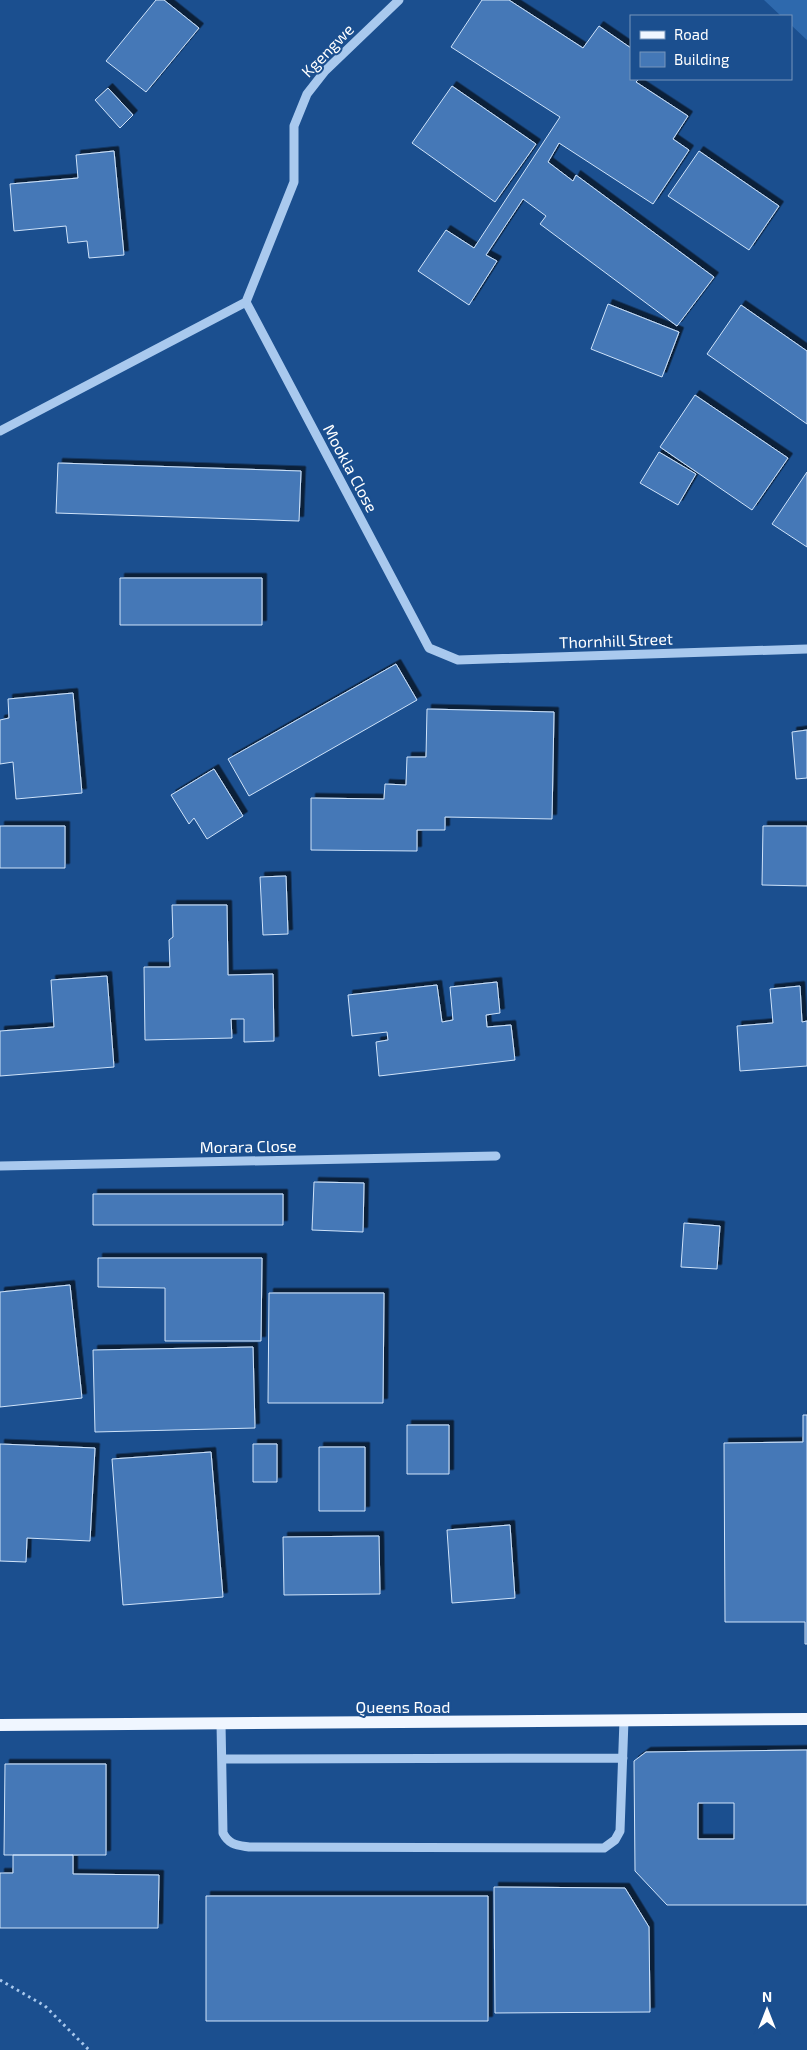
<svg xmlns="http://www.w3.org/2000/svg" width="807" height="2050" viewBox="0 0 807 2050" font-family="'Exo 2',sans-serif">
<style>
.green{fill:#2e69ad}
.building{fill:#4478b7;stroke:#cfe3fa;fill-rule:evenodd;filter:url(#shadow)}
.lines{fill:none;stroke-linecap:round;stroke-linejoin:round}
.path{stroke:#a9c9ee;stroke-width:3;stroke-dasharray:2.5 4;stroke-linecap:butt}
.minor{stroke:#a9c9ee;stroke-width:9}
.major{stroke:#f0f6ff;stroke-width:12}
.labels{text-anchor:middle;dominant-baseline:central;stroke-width:4;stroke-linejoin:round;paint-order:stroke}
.street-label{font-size:16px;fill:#fff;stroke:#1b4f8f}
</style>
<defs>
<filter id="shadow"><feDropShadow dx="4.5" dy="-4.5" stdDeviation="0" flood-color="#0009"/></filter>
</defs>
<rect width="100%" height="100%" fill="#1b4f8f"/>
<path class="green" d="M 764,0 L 807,0 L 807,40 L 791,25 L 791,16 L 781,16 Z"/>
<path class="building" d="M 156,0 L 164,0 L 199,28 L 146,92 L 106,61 Z
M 482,0 L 509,0 L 583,48 L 599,26 L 631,48 L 631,79 L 639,79 L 636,82 L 688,116 L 673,139 L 689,150 L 653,204 L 559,143 L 548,162 L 573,181 L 576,175 L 714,277 L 677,326 L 540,224 L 546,216 L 523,199 L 486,255 L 497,261 L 469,305 L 418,271 L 446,230 L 474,248 L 560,117 L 451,47 Z
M 452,86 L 536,144 L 495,202 L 412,143 Z
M 108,88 L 133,115 L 120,128 L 95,100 Z
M 114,151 L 124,255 L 89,258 L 87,241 L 68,243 L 66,226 L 14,231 L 10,184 L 78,178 L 76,155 Z
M 699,151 L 779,206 L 749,250 L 668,196 Z
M 608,304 L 679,332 L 662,377 L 591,349 Z
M 741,305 L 807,351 L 807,424 L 707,354 Z
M 695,395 L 788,458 L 752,510 L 660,447 Z
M 659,452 L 696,474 L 678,505 L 640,483 Z
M 58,463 L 301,471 L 299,521 L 56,513 Z
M 807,472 L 807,547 L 772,524 Z
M 120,578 L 262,578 L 262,625 L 120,625 Z
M 396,664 L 417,700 L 249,796 L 228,759 Z
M 73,693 L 82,793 L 16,799 L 13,762 L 0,764 L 0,720 L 9,718 L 8,699 Z
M 427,709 L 554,712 L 552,819 L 445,817 L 445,830 L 417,830 L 417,851 L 311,850 L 311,798 L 384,799 L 385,784 L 406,785 L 407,757 L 426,757 Z
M 807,730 L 807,778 L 796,779 L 792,732 Z
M 214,769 L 243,816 L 207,839 L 194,818 L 189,824 L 171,795 Z
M 0,826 L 65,826 L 65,868 L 0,868 Z
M 763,826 L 807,826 L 807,886 L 762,885 Z
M 286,876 L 288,934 L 263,935 L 260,877 Z
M 172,905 L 227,905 L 228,975 L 273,974 L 274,1041 L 244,1042 L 244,1019 L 231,1019 L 232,1038 L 145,1040 L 144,967 L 170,967 L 169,940 L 173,937 Z
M 107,976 L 114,1067 L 0,1076 L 0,1031 L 54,1027 L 51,980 Z
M 497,982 L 500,1013 L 486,1015 L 487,1027 L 511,1025 L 515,1060 L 379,1076 L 376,1042 L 388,1040 L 387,1032 L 352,1036 L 348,995 L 437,985 L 442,1022 L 453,1020 L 450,987 Z
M 800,986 L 802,1022 L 807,1021 L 807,1066 L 740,1071 L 737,1026 L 773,1023 L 770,989 Z
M 314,1182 L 364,1183 L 363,1232 L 312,1230 Z
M 93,1194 L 283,1194 L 283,1225 L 93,1225 Z
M 684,1223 L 720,1226 L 717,1269 L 681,1267 Z
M 98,1258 L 262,1258 L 261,1341 L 165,1341 L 165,1288 L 98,1287 Z
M 70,1285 L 82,1398 L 0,1407 L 0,1292 Z
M 269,1293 L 384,1293 L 383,1403 L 268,1403 Z
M 253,1347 L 255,1428 L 95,1432 L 93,1350 Z
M 803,1415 L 807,1415 L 807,1644 L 805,1644 L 805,1622 L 725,1622 L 724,1443 L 803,1442 Z
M 407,1425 L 449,1425 L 449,1474 L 407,1474 Z
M 0,1444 L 95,1448 L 90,1541 L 27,1538 L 26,1562 L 0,1561 Z
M 253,1444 L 277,1444 L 277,1482 L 253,1482 Z
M 319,1447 L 365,1447 L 365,1511 L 319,1511 Z
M 211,1452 L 223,1597 L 123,1605 L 112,1459 Z
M 510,1525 L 515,1598 L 452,1603 L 447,1530 Z
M 379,1536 L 380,1594 L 284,1595 L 283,1537 Z
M 807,1750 L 807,1905 L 667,1905 L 635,1871 L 634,1761 L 646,1752 ZM 698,1803 L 734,1803 L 734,1839 L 698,1839 Z
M 5,1764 L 106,1764 L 106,1855 L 4,1855 Z
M 13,1855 L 73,1855 L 73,1874 L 159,1875 L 158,1928 L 0,1928 L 0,1873 L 13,1873 Z
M 494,1887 L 625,1888 L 649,1927 L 650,2012 L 495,2013 Z
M 206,1896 L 488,1896 L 488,2021 L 206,2021 Z"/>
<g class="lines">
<path class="path" d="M 0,1980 L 45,2006 L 89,2050"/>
<path class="minor" d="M 246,302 L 429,648 L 458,660 L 807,649
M 246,302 L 294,182 L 294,126 L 307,94 L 325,71 L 399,0
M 0,431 L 246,302
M 0,1166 L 496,1156
M 221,1723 L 223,1833 C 229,1845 237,1845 249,1847 L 604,1848 L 615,1840 L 620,1831 L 624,1720
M 222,1759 L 623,1758"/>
<path class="major" d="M 0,1725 L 807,1719"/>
</g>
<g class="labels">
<g class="street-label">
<text transform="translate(327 50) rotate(-46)">Kgengwe</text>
<text transform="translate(351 468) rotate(62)">Mookla Close</text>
<text transform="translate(616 640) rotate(-2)">Thornhill Street</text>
<text transform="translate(248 1146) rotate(-1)">Morara Close</text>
<text x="403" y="1706">Queens Road</text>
</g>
</g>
<rect x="630" y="15" width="162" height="65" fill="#1b4f8f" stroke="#7695bc"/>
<rect x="640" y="31" width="25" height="8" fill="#f0f6ff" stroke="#7695bc"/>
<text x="674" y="40" font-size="15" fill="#ffffff">Road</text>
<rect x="640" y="52" width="25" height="15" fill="#4478b7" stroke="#7695bc"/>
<text x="674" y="65" font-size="15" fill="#ffffff">Building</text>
<g transform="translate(767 2010)" stroke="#1b4f8f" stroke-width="4" paint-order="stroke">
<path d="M0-4L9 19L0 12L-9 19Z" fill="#ffffff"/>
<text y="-8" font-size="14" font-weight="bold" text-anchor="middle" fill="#ffffff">N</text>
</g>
</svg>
